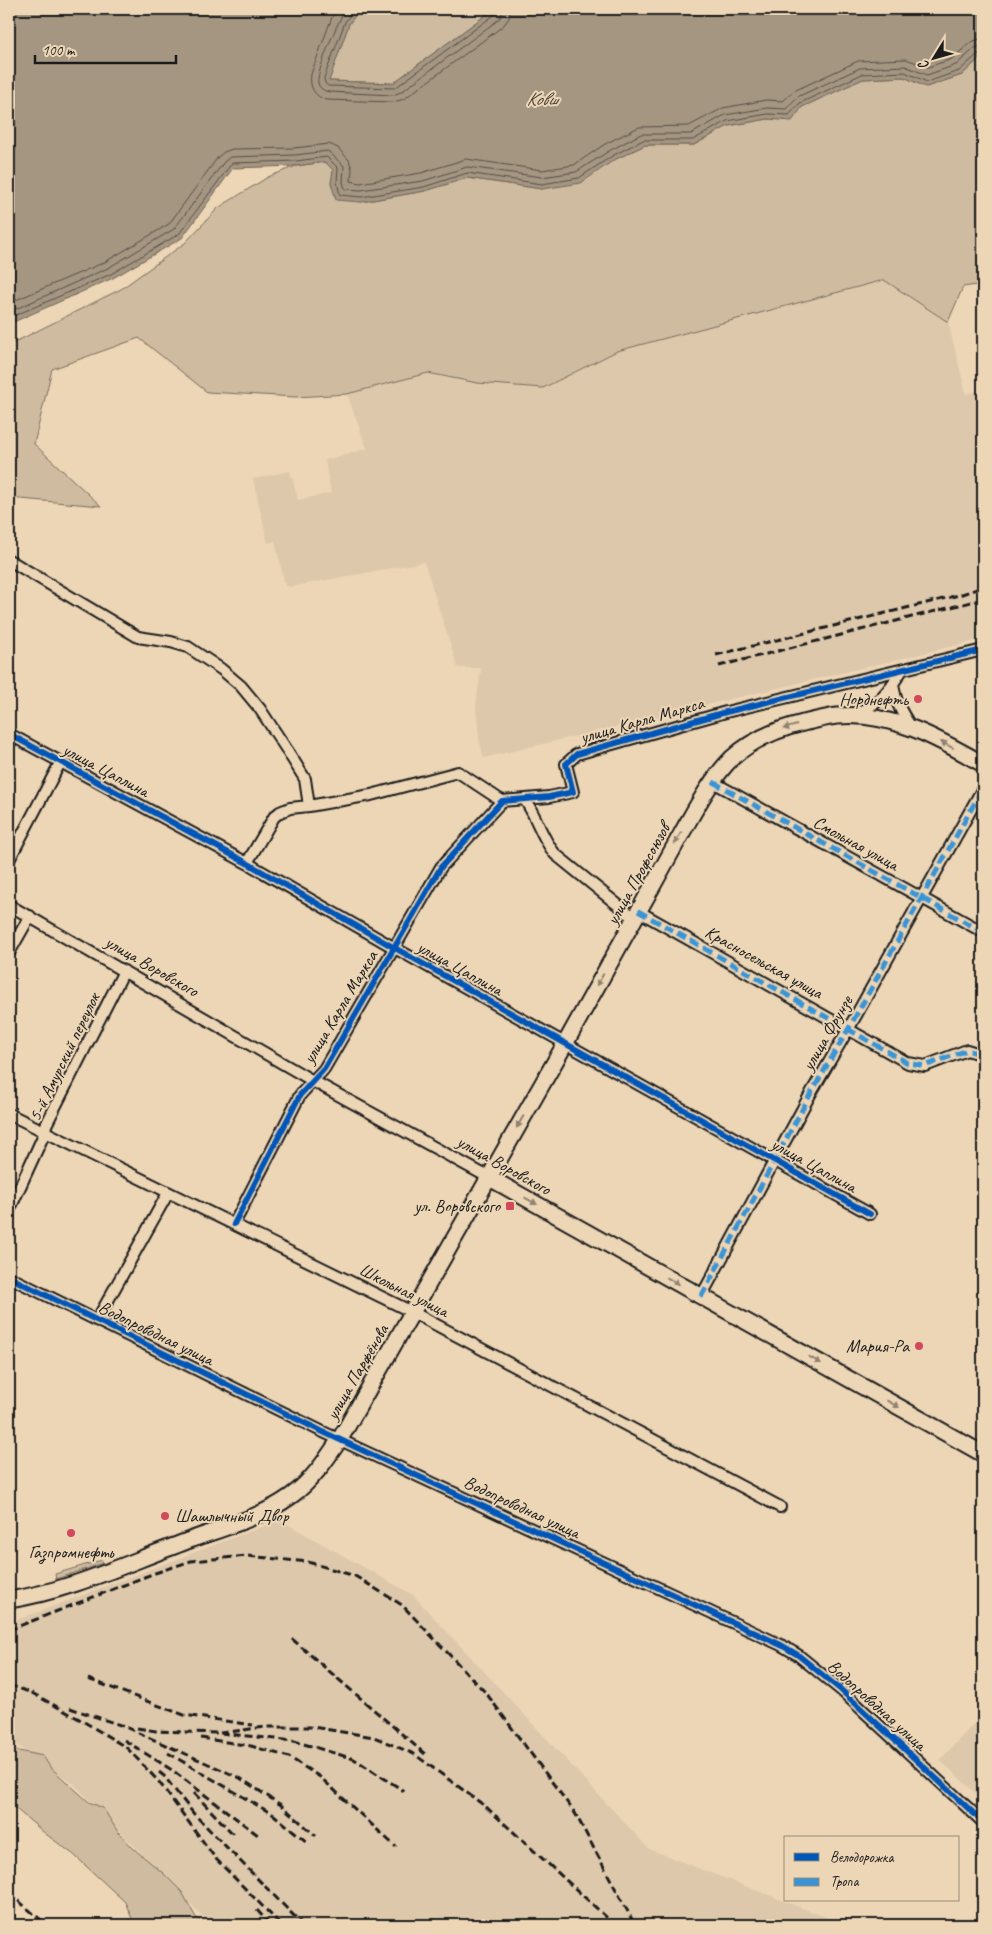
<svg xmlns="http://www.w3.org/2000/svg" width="992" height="1934" viewBox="0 0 992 1934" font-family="Caveat,sans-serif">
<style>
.built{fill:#ddc8ab}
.green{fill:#cfbba0;stroke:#766c5e}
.water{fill:#a59682;stroke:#6e6559}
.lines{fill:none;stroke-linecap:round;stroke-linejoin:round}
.shore{stroke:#534d45;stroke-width:1}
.minor-casing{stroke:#1c1c1c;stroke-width:14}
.secondary-casing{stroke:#1c1c1c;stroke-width:19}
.minor{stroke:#edd6b6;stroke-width:10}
.secondary{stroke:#edd6b6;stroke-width:15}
.rail{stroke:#1c1c1c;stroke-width:3;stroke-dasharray:8 4;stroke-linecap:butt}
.quiet{stroke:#3a94d4;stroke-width:5;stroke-dasharray:10 5;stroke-linecap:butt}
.cycleway-casing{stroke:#edd6b6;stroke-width:9}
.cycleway{stroke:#0057b8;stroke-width:6}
.oneway{fill:#8f8271}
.poi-dot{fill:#d1495b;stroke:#edd6b6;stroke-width:2}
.labels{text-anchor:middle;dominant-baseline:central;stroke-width:4;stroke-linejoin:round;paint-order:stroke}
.poi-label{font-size:18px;fill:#1c1c1c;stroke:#edd6b6;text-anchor:end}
.street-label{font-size:18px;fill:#1c1c1c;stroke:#edd6b6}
.water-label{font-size:19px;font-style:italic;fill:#4c4740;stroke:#edd6b6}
</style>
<rect width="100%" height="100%" fill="#edd6b6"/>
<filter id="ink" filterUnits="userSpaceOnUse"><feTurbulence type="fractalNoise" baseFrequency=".02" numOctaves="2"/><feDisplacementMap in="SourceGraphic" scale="10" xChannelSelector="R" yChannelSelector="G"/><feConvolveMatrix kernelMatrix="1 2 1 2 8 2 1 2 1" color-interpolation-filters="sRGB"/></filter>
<g filter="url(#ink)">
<path class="built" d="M 884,280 L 948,322 L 966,394 L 983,390 L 983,639 L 484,758 L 479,738 L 476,707 L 481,668 L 458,668 L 424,562 L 290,587 L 285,585 L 275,541 L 268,543 L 253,479 L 290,471 L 298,500 L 331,493 L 325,460 L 367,449 L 347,394 L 428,373 L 477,383 L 543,388 L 617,351 Z
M 280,1520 L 413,1595 L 649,1849 L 846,1925 L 211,1925 L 74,1784 L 9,1740 L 9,1623 Z
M 981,1716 L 983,1718 L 983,1800 L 940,1760 Z"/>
<path class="green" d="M 360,9 L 494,9 L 393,83 L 328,81 L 349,24 Z
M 983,55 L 983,284 L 963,287 L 948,322 L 884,280 L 617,351 L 543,388 L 477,383 L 428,373 L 347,394 L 296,397 L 207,392 L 139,338 L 52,369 L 34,444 L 101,506 L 9,498 L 9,345 L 121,289 L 185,243 L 218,208 L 268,177 L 296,166 L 325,162 L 334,170 L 331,183 L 361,202 L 425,191 L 467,178 L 542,189 L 614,160 L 645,145 L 694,145 L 728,126 L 768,119 L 792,120 L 802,107 L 863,79 L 904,77 L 926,87 L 962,75 Z
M 102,1560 L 103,1563 L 56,1579 L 55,1574 Z
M 9,1745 L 19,1751 L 43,1756 L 50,1767 L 89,1802 L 103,1808 L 118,1832 L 134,1849 L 163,1873 L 182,1892 L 195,1916 L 204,1925 L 147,1925 L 133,1921 L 125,1902 L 73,1854 L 47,1835 L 9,1803 Z"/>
<path class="water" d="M 9,9 L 360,9 L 349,24 L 329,81 L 393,83 L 494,9 L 983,9 L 983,55 L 962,75 L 926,87 L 904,77 L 863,79 L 802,107 L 792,121 L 768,119 L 728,126 L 694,145 L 645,145 L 614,160 L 581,183 L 542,189 L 467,178 L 425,191 L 361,202 L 336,200 L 331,183 L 333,170 L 325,162 L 296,166 L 233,168 L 182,238 L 113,278 L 9,324 Z"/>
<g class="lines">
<path class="shore" d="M 337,9 L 332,17 L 311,74 C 309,87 314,96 326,100 L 393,102 L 404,99 L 503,26 L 509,18 L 510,9
M 346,9 C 339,18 316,72 318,83 C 319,88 324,91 329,92 L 393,95 L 401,92 L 498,20 L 502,15 L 503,9
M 354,9 L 345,22 L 324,78 L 325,83 L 328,86 L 395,88 L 494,15 L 497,9
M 9,303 L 105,262 L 169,224 L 218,157 L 224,152 L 232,149 L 294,148 L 329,144 L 338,148 L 349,160 L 352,169 L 351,181 L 360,183 L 421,173 L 466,159 L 542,170 L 574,165 L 605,144 L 639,127 L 689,126 L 723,108 L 766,100 L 783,101 L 794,91 L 858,61 L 906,59 L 928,67 L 952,59 L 971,42 L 983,38
M 9,312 L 108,268 L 174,229 L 224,162 L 230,157 L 295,155 L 328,151 L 344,166 L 343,182 L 345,189 L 361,190 L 423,181 L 467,167 L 542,177 L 576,172 L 609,151 L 641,134 L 691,134 L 725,115 L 767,108 L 786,109 L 797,97 L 860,68 L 905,66 L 927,75 L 956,65 L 975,48 L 983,46
M 9,318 L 111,274 L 179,234 L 232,163 L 296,161 L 327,157 L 338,168 L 337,182 L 340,195 L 361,197 L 424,187 L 467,173 L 542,184 L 579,178 L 612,156 L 643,140 L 693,140 L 727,121 L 768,114 L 789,115 L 800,103 L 862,74 L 905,72 L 927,82 L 959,71 L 978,54 L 983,52"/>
<g class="minor-casing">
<path id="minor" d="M 9,560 L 138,637 L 171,642 L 188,647 L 221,669 L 241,686 L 260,709 L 287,750 L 305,779 L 309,806
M 893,683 C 895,701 901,712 911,727
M 854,713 C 877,708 890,689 902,670
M 9,734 L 247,863 L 393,947 L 870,1214
M 713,782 L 983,932
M 525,800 C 537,817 541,837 555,854 L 634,918
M 9,860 L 60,763
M 247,863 L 274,817 L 280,812 L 290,808 L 309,806 L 371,795 L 458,772 L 502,801
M 9,905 L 313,1081 L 488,1177
M 638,911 L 908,1063 L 925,1066 L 967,1050 L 983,1055
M 9,953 L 30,916
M 9,1114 L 412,1312 L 780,1507
M 9,1211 L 45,1132 L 46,1125 L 124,971
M 234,1224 L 300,1095 L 324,1069 L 441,867 L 502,801 L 549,797 L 573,792 L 566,764 L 577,754 L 726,712 L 983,650
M 9,1277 L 321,1431 L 781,1645 L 798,1655 L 841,1690 L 983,1822
M 701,1297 L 811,1093 L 849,1028 L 983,788
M 97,1320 L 168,1193"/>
</g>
<g class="secondary-casing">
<path id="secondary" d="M 488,1177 L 983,1454
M 9,1600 C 69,1591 125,1564 182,1543 C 218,1529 259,1519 291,1496 C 312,1481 326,1460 340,1439 L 565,1044 L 683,831 C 697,806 712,778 732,758 C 752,740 778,729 803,723 C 814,721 826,717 837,716 C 890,711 939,739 983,764"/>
</g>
<use href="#minor" class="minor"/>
<use href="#secondary" class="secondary"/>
<path class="rail" d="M 716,655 L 959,595 L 983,587
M 719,666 L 983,599
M 9,1630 L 152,1574 L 191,1561 L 247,1556 L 308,1562 L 355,1576 L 402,1605 L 486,1693 L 575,1813 L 635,1925
M 292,1639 L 426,1755
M 88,1679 L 184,1715 L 253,1725
M 9,1685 L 32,1693 L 81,1720 L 127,1748 L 159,1782 L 216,1859 L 281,1925
M 70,1708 L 123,1726 L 240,1778 L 281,1805 L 316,1836
M 137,1728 L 156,1731 L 220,1733 L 294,1741 L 354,1759 L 404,1791
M 220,1733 L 266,1727 L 312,1727 L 374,1737 L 414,1754 L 485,1806 L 615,1925
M 201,1738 L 251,1746 L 289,1757 L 320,1777 L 396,1847
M 124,1740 L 172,1770 L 258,1835
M 168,1753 L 274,1815 L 307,1842
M 159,1772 L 164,1776 L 194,1814 L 303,1925
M 194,1793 L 234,1835
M 9,1893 L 47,1925
M 257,1910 L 270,1925
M 9,1912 L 24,1925"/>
<path class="quiet" d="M 713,782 L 983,932
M 638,911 L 908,1063 L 925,1066 L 967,1050 L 983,1055
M 701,1297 L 811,1093 L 849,1028 L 983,788"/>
<g class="cycleway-casing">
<path id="cycleway" d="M 9,734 L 247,863 L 393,947 L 870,1214
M 234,1224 L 300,1095 L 324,1069 L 441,867 L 502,801 L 549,797 L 573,792 L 566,764 L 577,754 L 726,712 L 983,650
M 9,1277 L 321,1431 L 781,1645 L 798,1655 L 841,1690 L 983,1822"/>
</g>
<use href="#cycleway" class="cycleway"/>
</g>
<defs><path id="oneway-solid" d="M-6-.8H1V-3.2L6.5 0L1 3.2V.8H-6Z" transform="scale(1.25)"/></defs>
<g class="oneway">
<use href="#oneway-solid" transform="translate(790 727) rotate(164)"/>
<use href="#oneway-solid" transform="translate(947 745) rotate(-153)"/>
<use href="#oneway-solid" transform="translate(678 838) rotate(120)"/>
<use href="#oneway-solid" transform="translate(600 980) rotate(119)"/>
<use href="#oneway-solid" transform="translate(520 1122) rotate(120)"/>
<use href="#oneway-solid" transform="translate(531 1201) rotate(29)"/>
<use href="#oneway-solid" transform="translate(673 1281) rotate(29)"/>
<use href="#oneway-solid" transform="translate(815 1360) rotate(29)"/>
<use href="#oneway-solid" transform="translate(893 1404) rotate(29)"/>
</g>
</g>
<g class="poi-dot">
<circle cx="918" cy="699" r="5"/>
<rect x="505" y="1201" width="10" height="10" rx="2.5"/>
<circle cx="919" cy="1346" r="5"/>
<circle cx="165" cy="1516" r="5"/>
<circle cx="71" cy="1533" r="5"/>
</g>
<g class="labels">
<g class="poi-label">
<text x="908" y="699">Норднефть</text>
<text x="500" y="1206">ул. Воровского</text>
<text x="909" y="1346">Мария-Ра</text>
<text x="175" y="1516" text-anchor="start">Шашлычный Двор</text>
<text x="71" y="1552" text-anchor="middle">Газпромнефть</text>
</g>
<g class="street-label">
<text transform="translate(642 720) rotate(-16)">улица Карла Маркса</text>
<text transform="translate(106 770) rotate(28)">улица Цаплина</text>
<text transform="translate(856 843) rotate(29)">Смольная улица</text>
<text transform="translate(638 874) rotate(-61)">улица Профсоюзов</text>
<text transform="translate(764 962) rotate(29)">Красносельская улица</text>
<text transform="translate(152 966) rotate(30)">улица Воровского</text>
<text transform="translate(460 968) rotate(29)">улица Цаплина</text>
<text transform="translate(340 1007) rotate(-59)">улица Карла Маркса</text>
<text transform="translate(827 1033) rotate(-60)">улица Фрунзе</text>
<text transform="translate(64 1057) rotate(-64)">5-й Амурский переулок</text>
<text transform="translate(504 1165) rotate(29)">улица Воровского</text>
<text transform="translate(814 1165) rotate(29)">улица Цаплина</text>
<text transform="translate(404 1290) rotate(27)">Школьная улица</text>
<text transform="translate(156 1333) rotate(26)">Водопроводная улица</text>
<text transform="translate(357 1372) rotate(-60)">улица Парфёнова</text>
<text transform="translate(522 1507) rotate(25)">Водопроводная улица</text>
<text transform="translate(877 1705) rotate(42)">Водопроводная улица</text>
</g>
<g class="water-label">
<text x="542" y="99">Ковш</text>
</g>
</g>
<rect width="992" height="1934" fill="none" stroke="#edd6b6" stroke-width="30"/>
<rect x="15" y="15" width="962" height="1904" fill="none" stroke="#1c1c1c" stroke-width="2" filter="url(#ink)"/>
<rect x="784" y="1836" width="175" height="65" fill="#edd6b6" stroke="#998c78"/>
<rect x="794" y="1853" width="25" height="8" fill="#0057b8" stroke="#998c78"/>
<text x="830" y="1862" font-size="15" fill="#1c1c1c">Велодорожка</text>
<rect x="794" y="1878" width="25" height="8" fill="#3a94d4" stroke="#998c78"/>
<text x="830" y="1886" font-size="15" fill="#1c1c1c">Тропа</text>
<g transform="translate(934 58) rotate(233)" stroke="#edd6b6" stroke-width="4" paint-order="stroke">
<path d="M0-4L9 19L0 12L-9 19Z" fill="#1c1c1c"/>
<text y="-8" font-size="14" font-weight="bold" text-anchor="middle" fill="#1c1c1c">С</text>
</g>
<path d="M35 55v8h141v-8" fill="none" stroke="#1c1c1c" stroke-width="2.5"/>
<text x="42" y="55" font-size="15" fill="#1c1c1c" stroke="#edd6b6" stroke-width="4" paint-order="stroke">100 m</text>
</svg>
